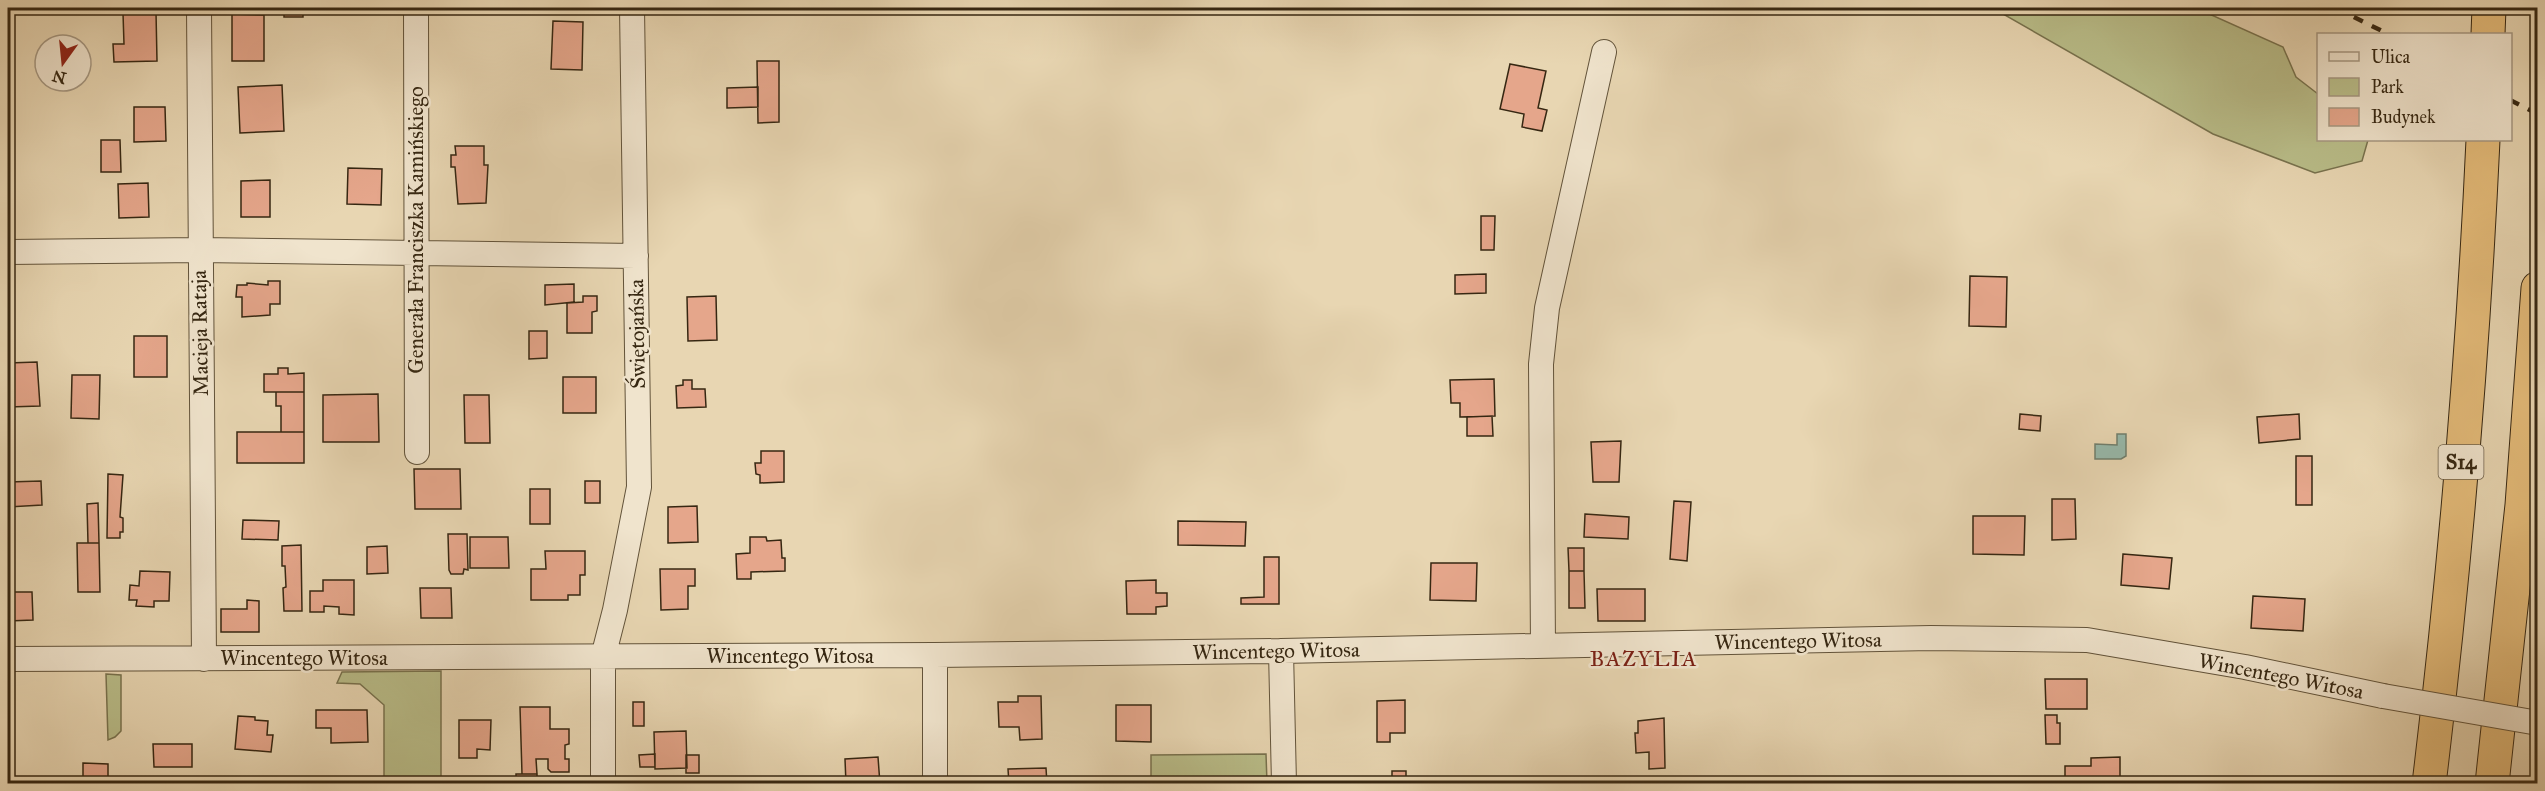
<svg xmlns="http://www.w3.org/2000/svg" width="2545" height="791" viewBox="0 0 2545 791" font-family="'IM FELL Great Primer',serif">
<style>
.green{fill:#b9bd89;stroke:#78724e;stroke-width:1.5}
.water{fill:#97b9ab;stroke:#707f6e;stroke-width:1.5}
.building{fill:#e5a68b;stroke:#362712;stroke-width:1.5}
.lines{fill:none;stroke-linecap:round;stroke-linejoin:round}
.minor-casing{stroke:#62533a;stroke-width:26}
.motorway-casing{stroke:#362712;stroke-width:35}
.minor{stroke:#f0e4cd;stroke-width:24}
.motorway{stroke:#e4bb79;stroke-width:33}
.rail{stroke:#362712;stroke-width:4.5;stroke-dasharray:10 10;stroke-linecap:butt}
.minor-bridge-casing{stroke:#62533a;stroke-width:26;stroke-linecap:butt}
.minor-bridge{stroke:#f0e4cd;stroke-width:24}
.labels{text-anchor:middle;dominant-baseline:central;stroke-width:5;stroke-linejoin:round;paint-order:stroke}
.shield{fill:#f0e4cd;stroke:#6e604a;stroke-width:1.5}
.shield-label{font-size:20px;font-weight:bold;fill:#362712}
.street-label{font-size:21px;fill:#362712;stroke:#f0e4cd}
.neighbourhood-label{font-size:22px;letter-spacing:1.5px;fill:#7a1f14;stroke:#f0e4cd}
</style>
<rect width="100%" height="100%" fill="#e8d6b2"/>
<filter id="stains"><feTurbulence type="fractalNoise" baseFrequency=".00333" numOctaves="4"/><feColorMatrix values="0 0 0 0 .2 0 0 0 0 .09 0 0 0 0 .02 0 0 0 .5 -.17"/></filter>
<radialGradient id="worn" r=".72"><stop offset=".6" stop-color="#630" stop-opacity="0"/><stop offset="1" stop-color="#630" stop-opacity=".3"/></radialGradient>
<path class="green" d="M 1997,8 L 2196,8 L 2283,47 L 2296,77 L 2318,94 L 2318,140 L 2368,140 L 2362,161 L 2315,173 L 2213,134 L 1996,10 Z
M 441,671 L 441,783 L 384,783 L 384,705 L 360,684 L 337,683 L 342,672 Z
M 106,674 L 121,675 L 121,731 L 115,737 L 108,740 Z
M 1266,754 L 1267,783 L 1151,783 L 1151,755 Z"/>
<path class="water" d="M 2117,434 L 2126,434 L 2126,456 L 2121,459 L 2095,459 L 2095,444 L 2117,445 Z"/>
<path class="building" d="M 284,8 L 303,8 L 303,17 L 284,17 Z
M 156,12 L 157,61 L 114,62 L 113,44 L 124,44 L 123,13 Z
M 232,14 L 264,15 L 264,61 L 232,61 Z
M 553,21 L 583,22 L 582,70 L 551,69 Z
M 757,61 L 779,61 L 779,122 L 758,123 Z
M 1510,64 L 1546,71 L 1538,108 L 1547,110 L 1542,131 L 1522,127 L 1524,114 L 1500,109 Z
M 282,85 L 284,131 L 240,133 L 238,87 Z
M 758,87 L 758,107 L 727,108 L 727,88 Z
M 134,107 L 165,107 L 166,141 L 134,142 Z
M 101,140 L 120,140 L 121,172 L 101,172 Z
M 455,146 L 484,146 L 484,165 L 488,165 L 486,203 L 458,204 L 455,167 L 451,167 L 451,155 L 456,155 Z
M 348,168 L 382,169 L 381,205 L 347,204 Z
M 270,180 L 270,217 L 241,217 L 241,181 Z
M 148,183 L 149,217 L 119,218 L 118,184 Z
M 1481,216 L 1495,216 L 1494,250 L 1481,250 Z
M 1486,274 L 1486,293 L 1455,294 L 1455,275 Z
M 1970,276 L 2007,277 L 2006,327 L 1969,326 Z
M 268,281 L 280,281 L 280,304 L 270,304 L 270,315 L 242,317 L 242,297 L 236,297 L 237,285 L 247,285 L 247,283 L 268,285 Z
M 574,284 L 574,302 L 545,305 L 545,285 Z
M 583,296 L 597,296 L 597,311 L 592,312 L 592,333 L 567,333 L 567,303 L 583,302 Z
M 716,296 L 717,340 L 688,341 L 687,297 Z
M 529,331 L 547,331 L 547,358 L 529,359 Z
M 134,336 L 167,336 L 167,377 L 134,377 Z
M 37,362 L 40,406 L 8,407 L 8,363 Z
M 278,368 L 288,368 L 288,374 L 304,373 L 304,392 L 264,392 L 264,374 L 278,374 Z
M 72,375 L 100,375 L 99,419 L 71,418 Z
M 563,377 L 596,377 L 596,413 L 563,413 Z
M 1494,379 L 1495,416 L 1460,417 L 1460,403 L 1451,403 L 1450,380 Z
M 683,380 L 692,380 L 692,389 L 705,389 L 706,407 L 677,408 L 676,386 L 683,385 Z
M 276,392 L 304,392 L 304,432 L 281,432 L 281,406 L 276,406 Z
M 378,394 L 379,442 L 323,442 L 323,395 Z
M 464,395 L 489,395 L 490,443 L 465,443 Z
M 2020,414 L 2041,416 L 2040,431 L 2019,429 Z
M 2299,414 L 2300,439 L 2259,443 L 2257,417 Z
M 1492,416 L 1493,436 L 1467,436 L 1467,417 Z
M 237,432 L 304,432 L 304,463 L 237,463 Z
M 1621,441 L 1619,482 L 1593,482 L 1591,442 Z
M 761,451 L 784,451 L 784,482 L 760,483 L 760,475 L 756,474 L 755,463 L 761,463 Z
M 2296,456 L 2312,456 L 2312,505 L 2296,505 Z
M 414,469 L 460,469 L 461,509 L 415,509 Z
M 108,474 L 123,475 L 120,517 L 123,518 L 123,532 L 120,532 L 120,538 L 107,538 Z
M 41,481 L 42,505 L 8,507 L 8,482 Z
M 585,481 L 600,481 L 600,503 L 585,503 Z
M 530,489 L 550,489 L 550,524 L 530,524 Z
M 2052,499 L 2075,499 L 2076,539 L 2052,540 Z
M 1674,501 L 1691,502 L 1687,561 L 1670,559 Z
M 98,503 L 99,543 L 88,543 L 87,504 Z
M 697,506 L 698,542 L 668,543 L 668,507 Z
M 1585,514 L 1629,517 L 1628,539 L 1584,537 Z
M 1973,516 L 2025,516 L 2024,555 L 1973,554 Z
M 243,520 L 279,521 L 278,540 L 242,539 Z
M 1178,521 L 1246,522 L 1245,546 L 1178,545 Z
M 448,534 L 467,534 L 468,570 L 464,569 L 463,574 L 451,574 L 449,570 Z
M 470,537 L 508,537 L 509,568 L 470,568 Z
M 750,537 L 766,537 L 767,541 L 781,540 L 782,558 L 785,558 L 785,571 L 751,572 L 751,579 L 737,579 L 736,554 L 750,553 Z
M 77,543 L 99,543 L 100,592 L 78,592 Z
M 301,545 L 302,611 L 284,611 L 283,588 L 286,587 L 285,566 L 282,566 L 282,546 Z
M 387,546 L 388,573 L 367,574 L 367,547 Z
M 1568,548 L 1584,548 L 1584,571 L 1569,571 Z
M 545,551 L 585,551 L 585,575 L 580,575 L 580,595 L 568,595 L 568,600 L 531,600 L 531,569 L 546,569 Z
M 2123,554 L 2172,558 L 2169,589 L 2121,585 Z
M 1264,557 L 1279,557 L 1279,604 L 1241,604 L 1241,598 L 1264,597 Z
M 1431,563 L 1477,563 L 1476,601 L 1430,600 Z
M 660,569 L 695,569 L 695,586 L 688,586 L 688,609 L 661,610 Z
M 140,571 L 170,572 L 169,601 L 154,601 L 154,607 L 136,606 L 137,600 L 129,600 L 130,585 L 139,586 Z
M 1569,571 L 1584,571 L 1585,608 L 1569,608 Z
M 323,580 L 354,580 L 354,615 L 339,614 L 339,607 L 324,606 L 324,612 L 310,612 L 310,591 L 323,591 Z
M 1156,580 L 1156,593 L 1167,593 L 1167,606 L 1156,607 L 1156,614 L 1127,614 L 1126,581 Z
M 420,588 L 451,588 L 452,618 L 421,618 Z
M 1597,589 L 1645,589 L 1645,621 L 1598,621 Z
M 8,592 L 32,592 L 33,620 L 8,621 Z
M 2253,596 L 2305,599 L 2303,631 L 2251,628 Z
M 247,600 L 259,601 L 259,632 L 221,632 L 221,609 L 247,609 Z
M 2045,679 L 2087,679 L 2087,709 L 2046,709 Z
M 1018,696 L 1041,696 L 1042,739 L 1020,740 L 1019,727 L 999,727 L 998,702 L 1018,702 Z
M 1405,700 L 1405,733 L 1390,733 L 1390,742 L 1377,742 L 1377,701 Z
M 633,702 L 644,702 L 644,726 L 633,726 Z
M 1116,705 L 1151,705 L 1151,742 L 1116,741 Z
M 520,707 L 550,707 L 550,729 L 569,729 L 569,744 L 565,745 L 565,759 L 569,759 L 569,772 L 551,772 L 548,769 L 548,759 L 536,759 L 537,774 L 522,774 Z
M 316,710 L 367,710 L 368,742 L 331,743 L 331,728 L 316,728 Z
M 2045,715 L 2057,715 L 2057,723 L 2060,723 L 2060,744 L 2046,744 Z
M 238,716 L 255,717 L 255,720 L 268,721 L 267,735 L 273,735 L 271,752 L 235,749 Z
M 1664,718 L 1665,768 L 1649,769 L 1649,752 L 1636,753 L 1635,733 L 1638,733 L 1638,721 Z
M 459,720 L 491,720 L 490,750 L 477,749 L 477,758 L 459,758 Z
M 686,731 L 687,768 L 655,769 L 654,732 Z
M 153,744 L 192,744 L 192,767 L 154,767 Z
M 655,754 L 655,767 L 640,767 L 639,755 Z
M 686,755 L 699,755 L 699,773 L 686,773 Z
M 878,757 L 880,784 L 846,784 L 845,759 Z
M 2120,757 L 2120,779 L 2065,780 L 2065,766 L 2091,766 L 2091,758 Z
M 83,763 L 108,764 L 108,784 L 83,784 Z
M 1046,768 L 1047,784 L 1009,784 L 1008,769 Z
M 1392,771 L 1406,771 L 1406,784 L 1392,784 Z
M 516,774 L 537,774 L 537,784 L 516,784 Z"/>
<g class="lines">
<g class="minor-casing">
<path id="minor" d="M 199,8 L 204,659
M 416,8 L 417,452
M 8,252 L 199,250 L 636,256
M 1543,646 L 1541,364 L 1547,308 L 1604,52
M 1281,651 L 1284,784
M 935,655 L 935,784
M 8,659 L 935,655 L 1281,651 L 1931,638 L 2087,640 L 2245,667 L 2383,696
M 603,784 L 603,657 L 615,610 L 639,487 L 632,8"/>
</g>
<g class="motorway-casing">
<path id="motorway" d="M 2488,34 L 2489,8
M 2429,784 C 2455,570 2473,355 2483,140
M 2492,784 L 2522,505 L 2538,288"/>
</g>
<use href="#minor" class="minor"/>
<use href="#motorway" class="motorway"/>
<path class="rail" d="M 2336,8 L 2388,34
M 2510,100 L 2538,114"/>
<g class="minor-bridge-casing">
<path id="minor-bridge" d="M 2383,696 L 2538,723"/>
</g>
<use href="#minor-bridge" class="minor-bridge"/>
</g>
<g class="labels">
<rect class="shield" x="2438.5" y="445" width="45" height="34" rx="4.5"/>
<g class="shield-label">
<text x="2461" y="462">S14</text>
</g>
<g class="street-label">
<text transform="translate(416 230) rotate(-90)">Generała Franciszka Kamińskiego</text>
<text transform="translate(200 333) rotate(-91)">Macieja Rataja</text>
<text transform="translate(637 334) rotate(-91)">Świętojańska</text>
<text transform="translate(1798 641) rotate(-1)">Wincentego Witosa</text>
<text transform="translate(1276 651) rotate(-1)">Wincentego Witosa</text>
<text x="790" y="656">Wincentego Witosa</text>
<text x="304" y="658">Wincentego Witosa</text>
<text transform="translate(2281 676) rotate(11)">Wincentego Witosa</text>
</g>
<g class="neighbourhood-label">
<text x="1644" y="658">BAZYLIA</text>
</g>
</g>
<rect width="2545" height="791" fill="none" stroke="#e8d6b2" stroke-width="30"/>
<rect x="9" y="9" width="2527" height="773" fill="none" stroke="#362712" stroke-width="3"/>
<rect x="15" y="15" width="2515" height="761" fill="none" stroke="#362712" stroke-width="1.5"/>
<rect x="2317" y="33" width="195" height="108" fill="#f0e4cd" stroke="#a69882" stroke-width="1.5"/>
<rect x="2329" y="52" width="30" height="9" fill="#f0e4cd" stroke="#a69882" stroke-width="1.5"/>
<text x="2371" y="63" font-size="18" fill="#362712">Ulica</text>
<rect x="2329" y="78" width="30" height="18" fill="#b9bd89" stroke="#a69882" stroke-width="1.5"/>
<text x="2371" y="93" font-size="18" fill="#362712">Park</text>
<rect x="2329" y="108" width="30" height="18" fill="#e5a68b" stroke="#a69882" stroke-width="1.5"/>
<text x="2371" y="123" font-size="18" fill="#362712">Budynek</text>
<g transform="translate(63 63) rotate(195)"><circle r="28" fill="#f0e4cd" stroke="#a69882" stroke-width="1.5"/>
<path d="M0-4.5L10 22L0 15L-10 22Z" fill="#8f2418"/>
<text y="-9" font-size="16" font-weight="bold" text-anchor="middle" fill="#362712">N</text>
</g>
<rect width="100%" height="100%" filter="url(#stains)"/>
<rect width="100%" height="100%" fill="url(#worn)"/>
</svg>
